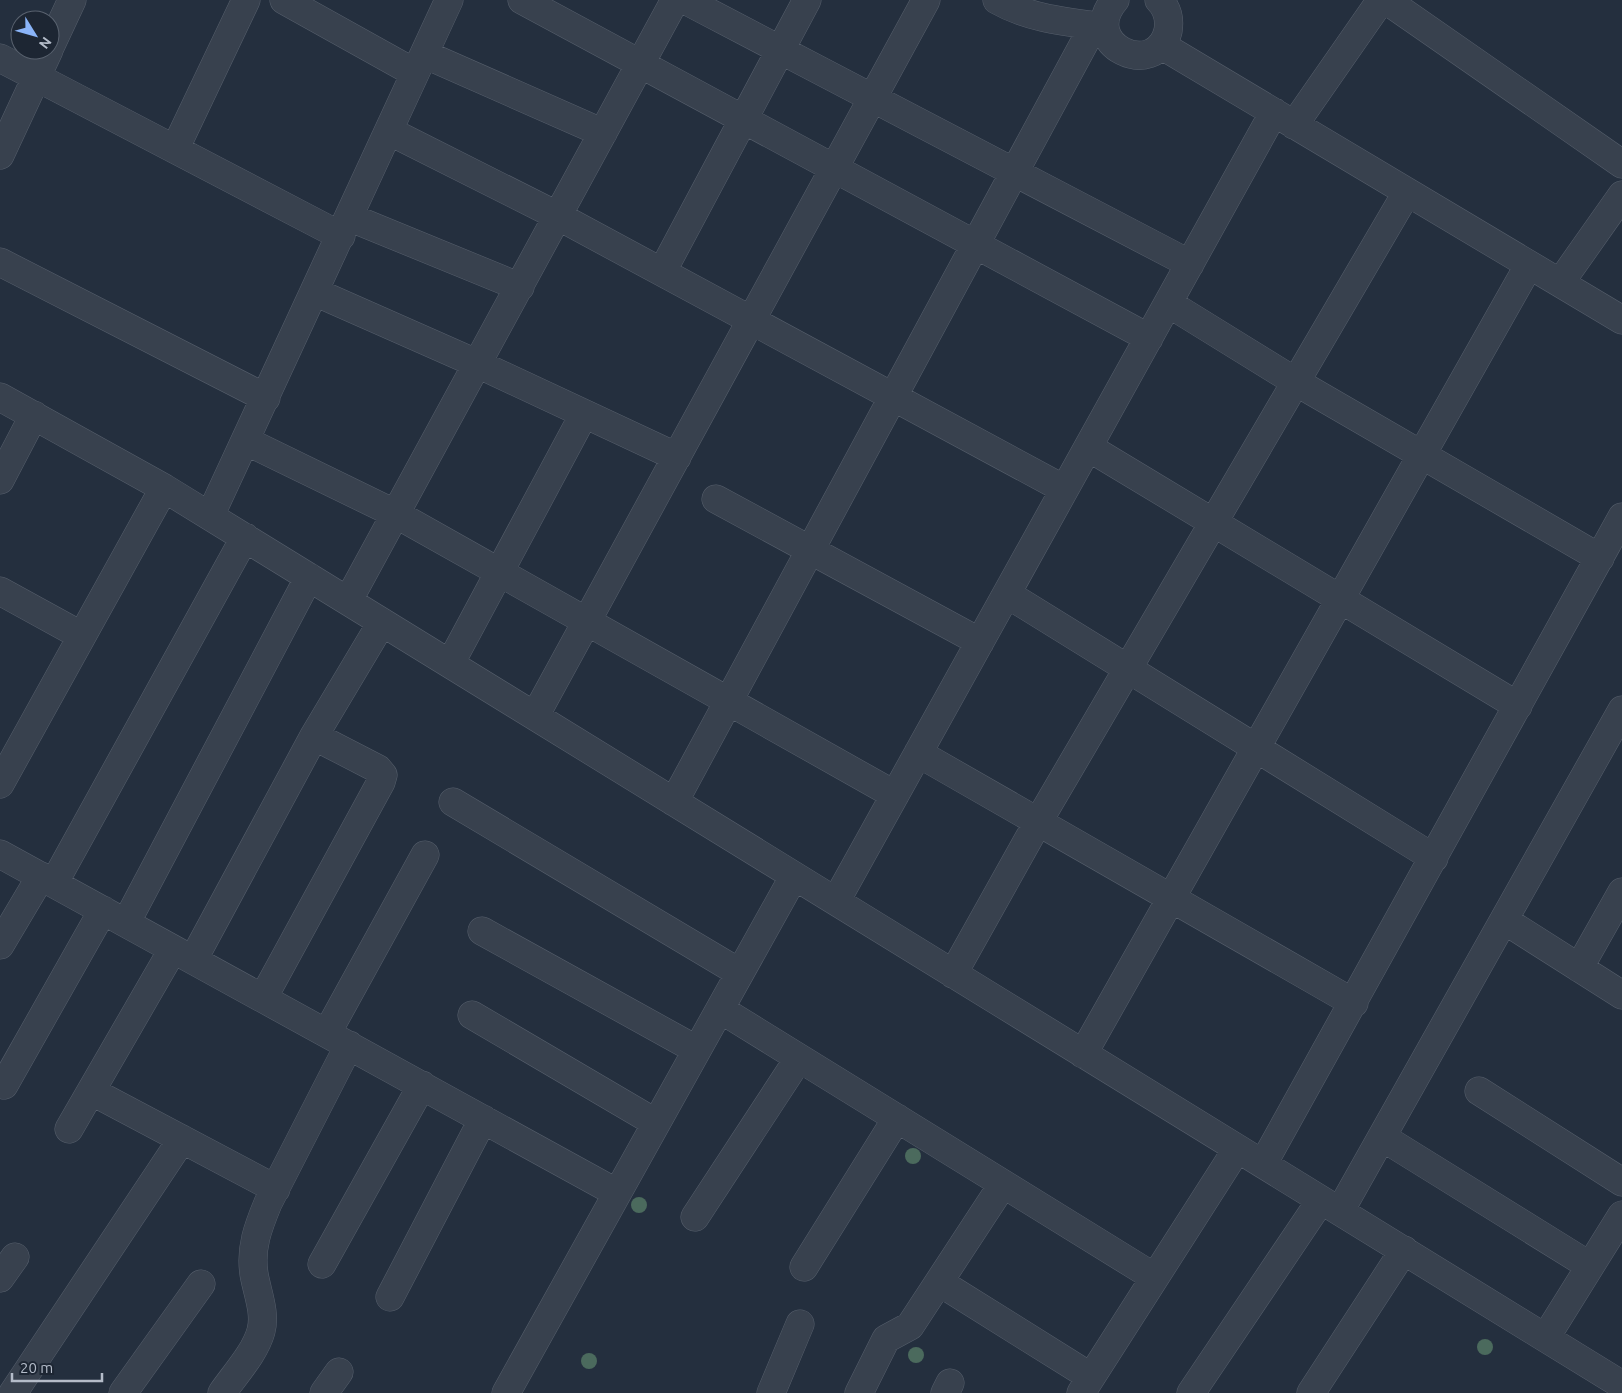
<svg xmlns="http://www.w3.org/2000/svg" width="1622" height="1393" viewBox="0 0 1622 1393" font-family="Ubuntu,sans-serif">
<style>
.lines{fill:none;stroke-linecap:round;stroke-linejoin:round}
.street-casing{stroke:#565f6c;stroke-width:29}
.street{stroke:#38414e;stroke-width:28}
.tree{fill:#4b6a5d}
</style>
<rect width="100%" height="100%" fill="#242f3e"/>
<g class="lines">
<g class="street-casing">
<path id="street" d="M 284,0 L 415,73
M 522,0 L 1149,338
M 685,0 L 1190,264
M 997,0 C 1030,19 1068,22 1105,27
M 1115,0 C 1077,45 1156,81 1168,31 C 1170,19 1168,9 1159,0
M 1386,0 L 1622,164
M 1161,45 L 1622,320
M 50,47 L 72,0
M 424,54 L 603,133
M 0,58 L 341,236
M 1294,125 L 1381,0
M 389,131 L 558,216 L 1064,489
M 175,149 L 246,0
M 0,155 L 49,50
M 349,217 L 520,287
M 0,262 L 266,398
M 662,272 L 807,0
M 1560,283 L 1622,195
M 315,292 L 478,364 L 677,457
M 1168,303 L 1296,382 L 1600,558
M 0,397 L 164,488 L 1622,1385
M 246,441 L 396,514 L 895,795
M 1088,447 L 1518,706
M 0,480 L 34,415
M 716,499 L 980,642
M 210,516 L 449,0
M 0,591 L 82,636
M 1007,594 L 1434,858
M 348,601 L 675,0
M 450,664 L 584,414
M 535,716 L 926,0
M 918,753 L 1354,1003
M 0,784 L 164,488
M 453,802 L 740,973
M 674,802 L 1094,25
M 0,854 L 617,1193
M 54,883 L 245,537
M 836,901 L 1274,112
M 1504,920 L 1622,995
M 126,923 L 309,577
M 482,931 L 697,1050
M 0,945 L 41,876
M 193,960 L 314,736 L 382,622
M 1579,968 L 1622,892
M 953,974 L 1038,822 L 1407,192
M 263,998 L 381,782 L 383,775 L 378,769 L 314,736
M 720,1009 L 1154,1277
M 472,1015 L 656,1123
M 327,1033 L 425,855
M 1083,1054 L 1529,265
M 4,1085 L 103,910
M 91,1091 L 276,1189
M 1479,1091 L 1622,1182
M 69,1129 L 173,949
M 1382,1137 L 1590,1266
M 1263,1164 L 1622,517
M 1340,1211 L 1622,710
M 695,1217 L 799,1058
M 322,1264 L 422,1085
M 804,1267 L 897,1118
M 0,1278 L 15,1257
M 939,1282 L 1091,1377
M 390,1297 L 483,1119
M 1546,1337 L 1622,1215
M 13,1393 L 182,1139
M 123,1393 L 201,1284
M 222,1393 C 235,1374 255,1353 261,1331 C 266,1313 257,1292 254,1274 C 250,1248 258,1227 268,1203 L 349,1045
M 324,1393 L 339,1372
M 506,1393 L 794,876
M 771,1393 L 800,1324
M 859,1393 L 886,1339 L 910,1326 L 1003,1184
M 945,1393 L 950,1383
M 1081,1393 L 1237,1149
M 1191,1393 L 1321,1200
M 1311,1393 L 1404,1250"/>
</g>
<use href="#street" class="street"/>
</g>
<g class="tree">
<circle cx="913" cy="1156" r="8"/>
<circle cx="639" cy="1205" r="8"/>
<circle cx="1485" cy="1347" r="8"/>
<circle cx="916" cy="1355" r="8"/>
<circle cx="589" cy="1361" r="8"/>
</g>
<g transform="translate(35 35) rotate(127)"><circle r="24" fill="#1d2633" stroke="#59626f"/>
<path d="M0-4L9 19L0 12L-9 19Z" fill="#8ab4f8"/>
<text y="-8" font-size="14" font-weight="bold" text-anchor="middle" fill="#b4bcc9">N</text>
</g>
<path d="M12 1373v8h90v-8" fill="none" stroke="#b4bcc9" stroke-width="2.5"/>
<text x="20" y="1373" font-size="15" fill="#b4bcc9" stroke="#1d2633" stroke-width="4" paint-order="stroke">20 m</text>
</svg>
